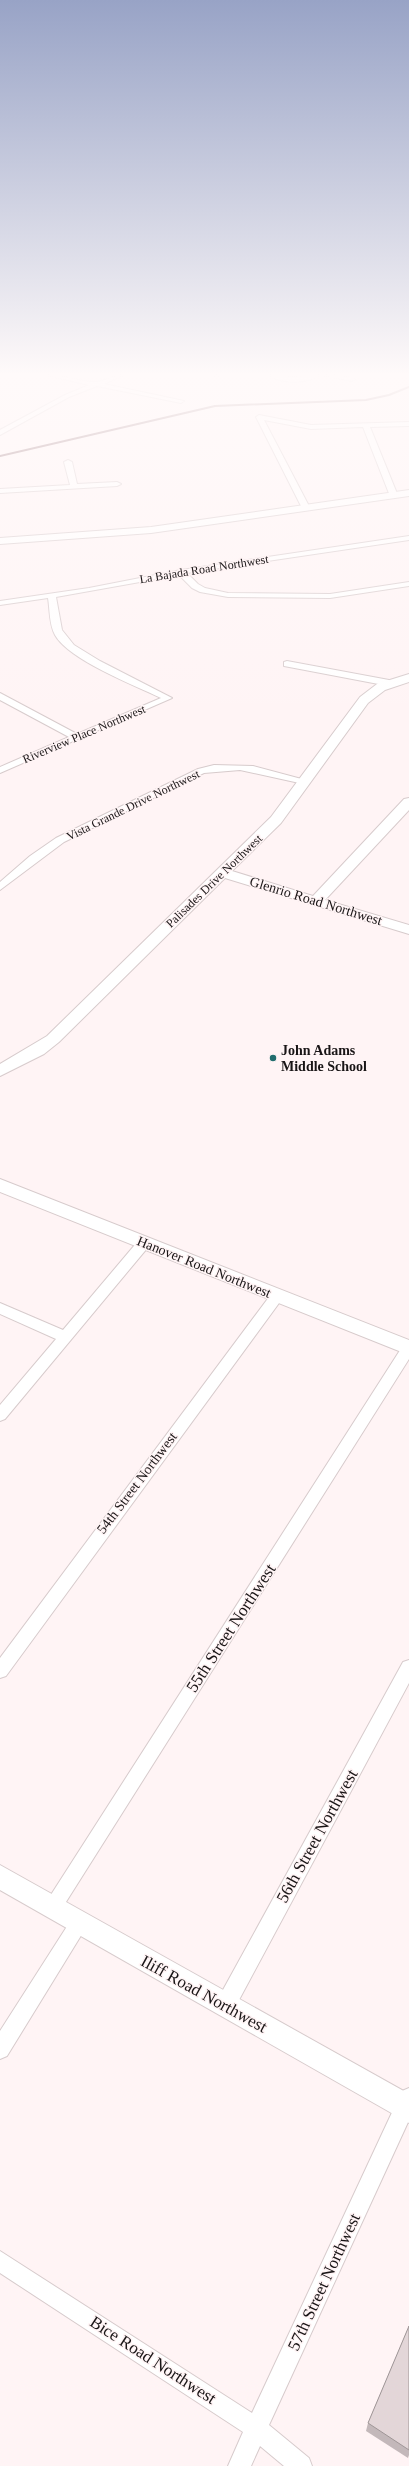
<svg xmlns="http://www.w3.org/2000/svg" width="409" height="2466" viewBox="0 0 409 2466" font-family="Georgia,serif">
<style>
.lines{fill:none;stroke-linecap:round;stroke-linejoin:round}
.stream{stroke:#8e666d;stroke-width:2}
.street-casing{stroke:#d7cbcc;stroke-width:2}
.secondary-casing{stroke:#d7cbcc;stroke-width:2}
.street{fill:#fff;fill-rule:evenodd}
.secondary{fill:#fff;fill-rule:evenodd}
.wall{fill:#c3b8ba}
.building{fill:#e3d6d8;stroke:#9f9697}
.poi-dot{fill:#216d6e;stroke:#fff4f5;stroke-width:1.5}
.labels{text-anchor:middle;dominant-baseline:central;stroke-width:3;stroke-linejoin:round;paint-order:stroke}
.far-street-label{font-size:12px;fill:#191516;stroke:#fff4f5}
.street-label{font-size:14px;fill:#191516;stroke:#fff4f5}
.poi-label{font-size:14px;font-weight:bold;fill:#191516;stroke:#fff4f5;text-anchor:start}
.near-street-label{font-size:17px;fill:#191516;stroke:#fff4f5}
</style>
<rect width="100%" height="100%" fill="#fff4f5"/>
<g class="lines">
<path class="stream" d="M 0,456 L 215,406 L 366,400 L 389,395 L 409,387"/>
<g class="street-casing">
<path id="street" d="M 47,375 C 62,375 84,383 96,382 C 106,381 113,375 123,375 L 104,384 L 184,401 L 181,403 L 97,386 L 69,397 L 0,435 L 0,430 L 65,395 L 89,385 Z
M 213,375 L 220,375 L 216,377 Z
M 269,375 L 294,377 L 319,375 C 308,384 280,384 269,375 Z
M 321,375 L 336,375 L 355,379 L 352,381 Z
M 259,415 L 311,425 L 409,422 L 409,426 L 370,427 L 398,496 L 394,498 L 390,496 L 363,427 L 311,429 L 264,420 L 310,508 L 303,510 L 256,417 Z
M 68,460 L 72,462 L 77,484 L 117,482 L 121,484 L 117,486 L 0,493 L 0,489 L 70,485 L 64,462 Z
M 409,536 L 409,540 L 187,573 L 198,584 L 205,588 L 228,593 L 330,594 L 409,582 L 409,586 L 330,598 L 228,597 L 200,592 L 192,588 L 179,575 L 56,597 L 62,630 L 74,645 L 100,661 L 172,698 L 0,773 L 0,767 L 69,737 L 0,700 L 0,693 L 77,734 L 161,698 C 134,685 69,660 55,635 C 49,624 50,610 48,598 L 0,605 L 0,601 L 89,588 L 181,570 Z
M 287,661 L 389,680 L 393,683 L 389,686 L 284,666 L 284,662 Z
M 214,765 L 253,766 L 309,781 L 304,784 L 240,770 L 204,773 L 64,842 L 0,890 L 0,882 L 30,856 L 56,838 L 198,769 Z
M 144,1238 L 149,1240 L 151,1243 L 149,1246 L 5,1419 L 0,1421 L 0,1405 L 56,1339 L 0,1314 L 0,1303 L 63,1330 L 139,1240 Z
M 277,1291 L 282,1293 L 284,1296 L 282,1299 L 6,1676 L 0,1678 L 0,1658 L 272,1293 Z
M 409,1343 L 409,1359 L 59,1913 L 53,1916 L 47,1913 L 44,1907 L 47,1901 L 404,1344 Z
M 409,1660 L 409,1683 L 232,2013 L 225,2015 L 218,2013 L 216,2006 L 218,1999 L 403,1662 Z
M 79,1914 L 85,1917 L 88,1923 L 85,1929 L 7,2056 L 0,2059 L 0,2031 L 73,1917 Z
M 409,2088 L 409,2120 L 269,2425 L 309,2458 L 312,2466 L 284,2466 L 260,2446 L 251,2466 L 228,2466 L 243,2432 L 0,2273 L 0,2251 L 252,2413 L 402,2091 Z"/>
</g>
<g class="secondary-casing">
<path id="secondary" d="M 409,490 L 409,496 L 151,533 L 0,544 L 0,538 L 151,527 Z
M 409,674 L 409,682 L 385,690 L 368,703 L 281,823 L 232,871 L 313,896 L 404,799 L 409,798 L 409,810 L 325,900 L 409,925 L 409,934 L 225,878 L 59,1042 L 44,1054 L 0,1076 L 0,1064 L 47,1036 L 271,817 L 360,697 L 377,684 Z
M 0,1179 L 409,1340 L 409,1355 L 0,1192 Z
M 0,1865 L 409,2094 L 409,2123 L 0,1890 Z"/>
</g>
<use href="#street" class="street"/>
<use href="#secondary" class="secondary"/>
</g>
<path class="wall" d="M 409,2326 L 409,2455 L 408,2458 L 366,2431 L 368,2423 Z"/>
<path class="building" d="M 409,2326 L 409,2450 L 368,2423 Z"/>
<linearGradient id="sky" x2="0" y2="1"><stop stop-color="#98a3c6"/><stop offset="0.52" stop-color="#fffafa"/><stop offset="1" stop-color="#fffafa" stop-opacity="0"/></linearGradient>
<rect width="409" height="720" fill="url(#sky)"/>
<circle class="poi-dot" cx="273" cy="1058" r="4"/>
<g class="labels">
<g class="far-street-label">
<text transform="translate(204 569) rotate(-9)">La Bajada Road Northwest</text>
<text transform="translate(84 734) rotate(-23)">Riverview Place Northwest</text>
<text transform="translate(133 805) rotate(-26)">Vista Grande Drive Northwest</text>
<text transform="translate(214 881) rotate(-44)">Palisades Drive Northwest</text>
</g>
<g class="street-label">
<text transform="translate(316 901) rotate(17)">Glenrio Road Northwest</text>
<text transform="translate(204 1267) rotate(22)">Hanover Road Northwest</text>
<text transform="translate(137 1483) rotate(-53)">54th Street Northwest</text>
</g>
<g class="poi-label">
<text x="281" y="1050">John Adams<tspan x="281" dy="16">Middle School</tspan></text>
</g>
<g class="near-street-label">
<text transform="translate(231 1628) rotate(-57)">55th Street Northwest</text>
<text transform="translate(317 1836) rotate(-61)">56th Street Northwest</text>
<text transform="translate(204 1994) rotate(29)">Iliff Road Northwest</text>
<text transform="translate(324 2282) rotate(-65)">57th Street Northwest</text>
<text transform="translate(153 2360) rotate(33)">Bice Road Northwest</text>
</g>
</g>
</svg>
